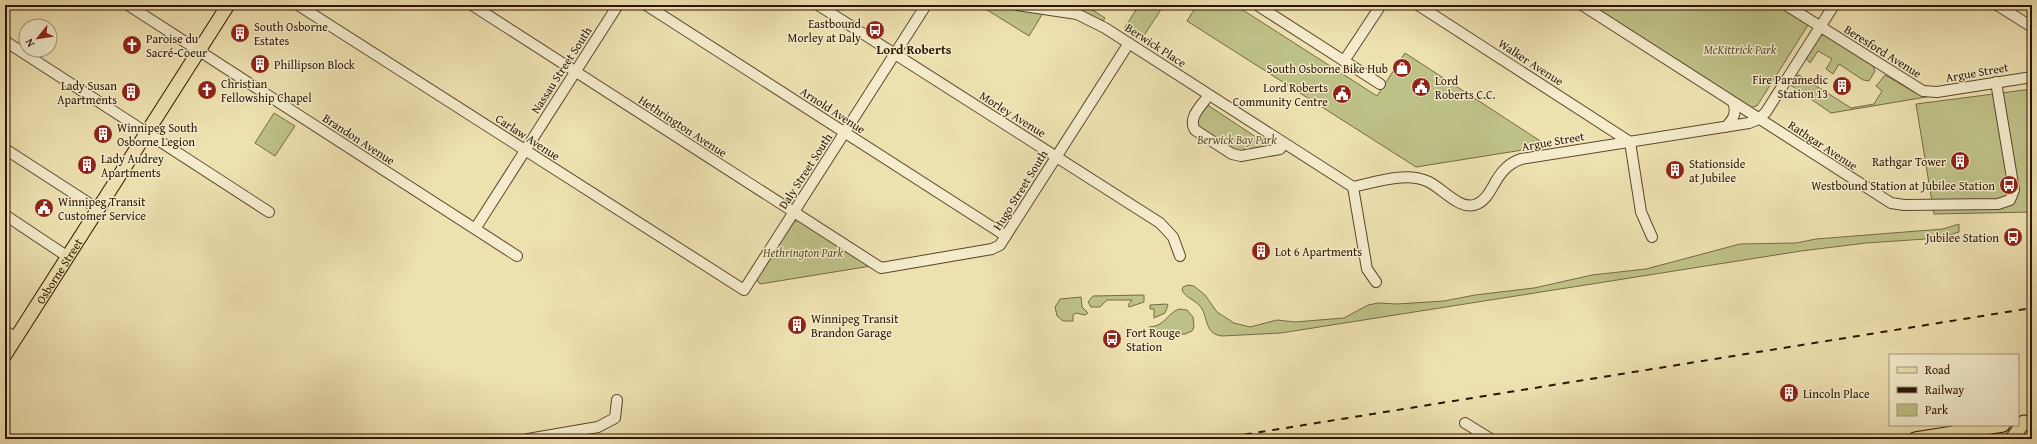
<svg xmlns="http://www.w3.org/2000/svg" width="2037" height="444" viewBox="0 0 2037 444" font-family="'Gentium Book Plus',serif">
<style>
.green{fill:#bec187;stroke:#756a44}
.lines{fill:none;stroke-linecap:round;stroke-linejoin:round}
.minor-casing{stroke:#5c472c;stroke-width:12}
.major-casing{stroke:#2c1400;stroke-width:15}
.minor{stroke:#f4eccc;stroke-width:10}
.major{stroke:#eee1b0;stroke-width:13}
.rail{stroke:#2c1400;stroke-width:2;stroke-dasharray:7 7;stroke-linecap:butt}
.labels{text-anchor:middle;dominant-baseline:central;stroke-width:3;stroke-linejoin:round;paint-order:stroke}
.poi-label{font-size:12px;fill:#2c1400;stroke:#f4eccc;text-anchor:start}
.street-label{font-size:12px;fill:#2c1400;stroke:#f4eccc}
.park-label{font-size:12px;font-style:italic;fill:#5f512f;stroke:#f4eccc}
.neighbourhood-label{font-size:13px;font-weight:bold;fill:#2c1400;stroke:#f4eccc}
</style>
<rect width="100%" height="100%" fill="#eee1b0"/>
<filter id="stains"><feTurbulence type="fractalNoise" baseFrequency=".005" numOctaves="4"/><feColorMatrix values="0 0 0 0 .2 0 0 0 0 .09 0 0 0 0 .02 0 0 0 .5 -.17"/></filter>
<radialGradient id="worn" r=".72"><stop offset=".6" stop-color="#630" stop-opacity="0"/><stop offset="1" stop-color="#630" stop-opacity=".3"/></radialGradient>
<path class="green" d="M 986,5 L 993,5 L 1043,13 L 1029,36 L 984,8 Z
M 1056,5 L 1085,5 L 1105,18 L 1103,21 L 1073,8 Z
M 1139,5 L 1164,5 L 1141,40 L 1124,29 Z
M 1197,5 L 1235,5 L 1377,96 L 1405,53 L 1548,146 L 1416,167 L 1187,21 Z
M 1589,5 L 1776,5 L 1808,25 L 1757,106 L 1749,108 Z
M 1824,35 L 1873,66 L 1875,71 L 1869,81 L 1863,80 L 1839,64 L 1833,74 L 1826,69 L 1832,59 L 1818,51 L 1810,63 L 1806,58 L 1820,36 Z
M 1799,75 L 1851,108 L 1874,104 L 1882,91 L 1876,86 L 1885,75 L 1914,92 L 1932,96 L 1831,113 L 1789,84 L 1795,76 Z
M 2032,89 L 2032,212 L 1934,214 L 1916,104 Z
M 1206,104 L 1271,147 L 1240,153 L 1232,150 L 1199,128 L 1196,123 Z
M 274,113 L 295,126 L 275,156 L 255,143 Z
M 799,220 L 871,266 L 760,284 L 756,279 L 793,222 Z
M 1959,224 L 1959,232 L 1940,238 L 1866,243 L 1801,251 L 1281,333 L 1222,336 C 1203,334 1209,315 1199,305 C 1193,299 1186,298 1182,290 L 1183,287 L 1188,285 L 1194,286 L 1205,295 L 1217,312 L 1234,323 L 1250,327 L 1277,320 L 1295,322 L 1344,318 L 1368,305 L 1378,303 L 1397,304 L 1444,301 L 1475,295 L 1534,288 L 1592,275 L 1646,269 L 1740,244 L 1796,243 L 1816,239 L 1943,229 Z
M 1144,295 L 1144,302 L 1129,307 L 1128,305 L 1132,300 L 1107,300 L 1100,307 L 1091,307 L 1088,302 L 1093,296 Z
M 1081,297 L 1082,307 L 1088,313 L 1085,315 L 1076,313 L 1073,315 L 1073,321 L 1063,321 L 1057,316 L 1055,307 L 1060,299 Z
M 1167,304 L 1168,305 L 1165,313 L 1154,318 L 1154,309 L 1150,309 L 1150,305 Z
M 1179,309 L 1187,310 L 1193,317 L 1194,327 L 1192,331 L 1185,334 L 1150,335 L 1149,327 C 1166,326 1166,314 1179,309 Z
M 2003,425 L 2018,425 L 2012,439 L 1915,439 Z"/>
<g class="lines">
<g class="minor-casing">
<path id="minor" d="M 128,5 L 517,256
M 298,5 L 744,290 L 926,5
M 472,5 L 881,268 L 992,249 L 1000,245 L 1129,43
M 646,5 L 1006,236
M 818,5 L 1160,223 L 1173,237 L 1180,256
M 1017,5 L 1077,14 L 1105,28 L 1353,187
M 1257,5 L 1380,84
M 1418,5 L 1630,142 L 1641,212 L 1652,237
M 1582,5 L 1891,203 L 1904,205 L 1998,204 L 2010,200 L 2014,190 L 1996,82
M 1786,5 L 1923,91 L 1937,92 L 2032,77
M 1997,5 L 2032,27
M 5,41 L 269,212
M 1344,61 L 1381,5
M 1209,95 C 1202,105 1187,118 1195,130 L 1232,154 L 1241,156 L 1280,149 L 1284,143
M 1726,127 C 1734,118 1737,113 1733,102
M 5,149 L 98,209
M 1353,187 C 1376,182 1406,171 1429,182 C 1442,188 1461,212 1477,204 C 1495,196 1493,169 1521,159 L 1749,123 L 1759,119 L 1766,112 L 1834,5
M 1353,187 L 1367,269 L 1376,282
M 5,215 L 68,257
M 475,229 L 618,5
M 5,331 L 16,338
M 1465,423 L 1491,439
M 528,439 L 598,427 L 615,418 L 617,400"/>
</g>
<g class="major-casing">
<g id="major">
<path id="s1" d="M 5,355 L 228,5"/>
<path d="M 1915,439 L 2003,425"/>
<path d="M 2012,439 L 2024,422"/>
</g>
</g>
<use href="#minor" class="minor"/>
<use href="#major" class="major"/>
<path class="rail" d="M 1217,439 L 2032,308"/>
</g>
<defs>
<g id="bus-disc" transform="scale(1)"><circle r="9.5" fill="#8f2418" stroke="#f4eccc"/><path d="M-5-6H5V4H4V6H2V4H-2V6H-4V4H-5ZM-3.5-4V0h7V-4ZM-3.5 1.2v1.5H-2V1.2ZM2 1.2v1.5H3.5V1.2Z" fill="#fff"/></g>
<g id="building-disc" transform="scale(1)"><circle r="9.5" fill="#8f2418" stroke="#f4eccc"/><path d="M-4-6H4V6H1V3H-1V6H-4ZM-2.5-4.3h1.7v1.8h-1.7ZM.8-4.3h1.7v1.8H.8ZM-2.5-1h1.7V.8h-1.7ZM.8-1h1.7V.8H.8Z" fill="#fff"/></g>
<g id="church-disc" transform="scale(1)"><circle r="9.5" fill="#8f2418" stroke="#f4eccc"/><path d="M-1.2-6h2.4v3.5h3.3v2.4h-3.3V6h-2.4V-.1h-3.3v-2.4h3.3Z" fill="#fff"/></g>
<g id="shop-disc" transform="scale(1)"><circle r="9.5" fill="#8f2418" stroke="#f4eccc"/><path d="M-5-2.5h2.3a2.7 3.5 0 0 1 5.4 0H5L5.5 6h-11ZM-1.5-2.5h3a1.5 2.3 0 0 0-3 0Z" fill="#fff"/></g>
<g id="civic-disc" transform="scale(1)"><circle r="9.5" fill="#8f2418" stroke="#f4eccc"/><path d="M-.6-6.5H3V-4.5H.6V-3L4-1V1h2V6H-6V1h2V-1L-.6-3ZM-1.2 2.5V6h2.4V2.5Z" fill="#fff"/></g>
</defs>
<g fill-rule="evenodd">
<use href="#bus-disc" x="875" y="30"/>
<use href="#building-disc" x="240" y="33"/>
<use href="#church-disc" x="132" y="45"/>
<use href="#building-disc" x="260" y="64"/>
<use href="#shop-disc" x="1402" y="68"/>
<use href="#building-disc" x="1842" y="86"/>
<use href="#civic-disc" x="1421" y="87"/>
<use href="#church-disc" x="207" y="90"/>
<use href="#building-disc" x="131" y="92"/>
<use href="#civic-disc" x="1342" y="94"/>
<use href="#building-disc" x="103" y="134"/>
<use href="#building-disc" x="1960" y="161"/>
<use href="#building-disc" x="87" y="165"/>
<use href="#building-disc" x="1675" y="170"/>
<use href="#bus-disc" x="2009" y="185"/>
<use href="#civic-disc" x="44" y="208"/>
<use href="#bus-disc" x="2013" y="237"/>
<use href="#building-disc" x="1261" y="251"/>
<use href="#building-disc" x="797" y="325"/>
<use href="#bus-disc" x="1112" y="339"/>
<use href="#building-disc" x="1789" y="393"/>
</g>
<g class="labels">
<g class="poi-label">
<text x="861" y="23" text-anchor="end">Eastbound<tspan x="861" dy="14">Morley at Daly</tspan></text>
<text x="254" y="26">South Osborne<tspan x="254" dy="14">Estates</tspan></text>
<text x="146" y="38">Paroise du<tspan x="146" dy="14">Sacré-Coeur</tspan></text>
<text x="274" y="64">Phillipson Block</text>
<text x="1388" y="68" text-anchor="end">South Osborne Bike Hub</text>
<text x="1828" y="79" text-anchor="end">Fire Paramedic<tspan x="1828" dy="14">Station 13</tspan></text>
<text x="1435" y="80">Lord<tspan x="1435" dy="14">Roberts C.C.</tspan></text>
<text x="221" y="83">Christian<tspan x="221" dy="14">Fellowship Chapel</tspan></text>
<text x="117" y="85" text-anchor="end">Lady Susan<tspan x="117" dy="14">Apartments</tspan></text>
<text x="1328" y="87" text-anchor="end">Lord Roberts<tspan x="1328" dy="14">Community Centre</tspan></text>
<text x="117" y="127">Winnipeg South<tspan x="117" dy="14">Osborne Legion</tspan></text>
<text x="101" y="158">Lady Audrey<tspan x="101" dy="14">Apartments</tspan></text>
<text x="1946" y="161" text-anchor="end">Rathgar Tower</text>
<text x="1689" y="163">Stationside<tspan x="1689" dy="14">at Jubilee</tspan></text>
<text x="1995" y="185" text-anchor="end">Westbound Station at Jubilee Station</text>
<text x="58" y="201">Winnipeg Transit<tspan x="58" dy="14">Customer Service</tspan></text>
<text x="1999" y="237" text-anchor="end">Jubilee Station</text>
<text x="1275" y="251">Lot 6 Apartments</text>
<text x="811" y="318">Winnipeg Transit<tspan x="811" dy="14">Brandon Garage</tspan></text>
<text x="1126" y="332">Fort Rouge<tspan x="1126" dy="14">Station</tspan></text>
<text x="1803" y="393">Lincoln Place</text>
</g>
<g class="street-label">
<text transform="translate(1156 45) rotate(33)">Berwick Place</text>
<text transform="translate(1883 51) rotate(32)">Beresford Avenue</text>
<text transform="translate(1531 62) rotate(33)">Walker Avenue</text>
<text transform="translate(561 70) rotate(-57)">Nassau Street South</text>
<text transform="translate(1977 72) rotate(-10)">Argue Street</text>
<text transform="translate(833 110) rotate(33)">Arnold Avenue</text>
<text transform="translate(1013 114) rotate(32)">Morley Avenue</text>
<text transform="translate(683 126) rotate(33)">Hethrington Avenue</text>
<text transform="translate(528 137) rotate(33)">Carlaw Avenue</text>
<text transform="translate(359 139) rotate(33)">Brandon Avenue</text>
<text transform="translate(1553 141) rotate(-10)">Argue Street</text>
<text transform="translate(1823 145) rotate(33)">Rathgar Avenue</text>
<text transform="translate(805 171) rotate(-57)">Daly Street South</text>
<text transform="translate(1020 190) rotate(-58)">Hugo Street South</text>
<text stroke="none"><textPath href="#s1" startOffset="100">Osborne Street</textPath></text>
</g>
<g class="park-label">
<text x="1740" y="49">McKittrick Park</text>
<text x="1237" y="139">Berwick Bay Park</text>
<text x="803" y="252">Hethrington Park</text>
</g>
<g class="neighbourhood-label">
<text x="914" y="49">Lord Roberts</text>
</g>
</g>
<rect width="2037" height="444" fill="none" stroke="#eee1b0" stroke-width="20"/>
<rect x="6" y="6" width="2025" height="432" fill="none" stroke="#2c1400" stroke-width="2"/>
<rect x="10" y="10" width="2017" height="424" fill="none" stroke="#2c1400"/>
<rect x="1889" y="354" width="130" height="72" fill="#f4eccc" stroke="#a4967a"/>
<rect x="1897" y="367" width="20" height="6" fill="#eee1b0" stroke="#a4967a"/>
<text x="1925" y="374" font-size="12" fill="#2c1400">Road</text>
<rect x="1897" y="387" width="20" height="6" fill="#2c1400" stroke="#a4967a"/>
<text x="1925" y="394" font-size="12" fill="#2c1400">Railway</text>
<rect x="1897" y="404" width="20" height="12" fill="#bec187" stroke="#a4967a"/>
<text x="1925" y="414" font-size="12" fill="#2c1400">Park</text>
<g transform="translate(38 38) rotate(240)"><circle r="19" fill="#f4eccc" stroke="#a4967a"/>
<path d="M0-3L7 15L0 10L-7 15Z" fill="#8f2418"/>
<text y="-6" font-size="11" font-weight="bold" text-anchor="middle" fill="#2c1400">N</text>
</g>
<rect width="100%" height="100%" filter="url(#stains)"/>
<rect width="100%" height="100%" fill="url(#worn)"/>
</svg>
